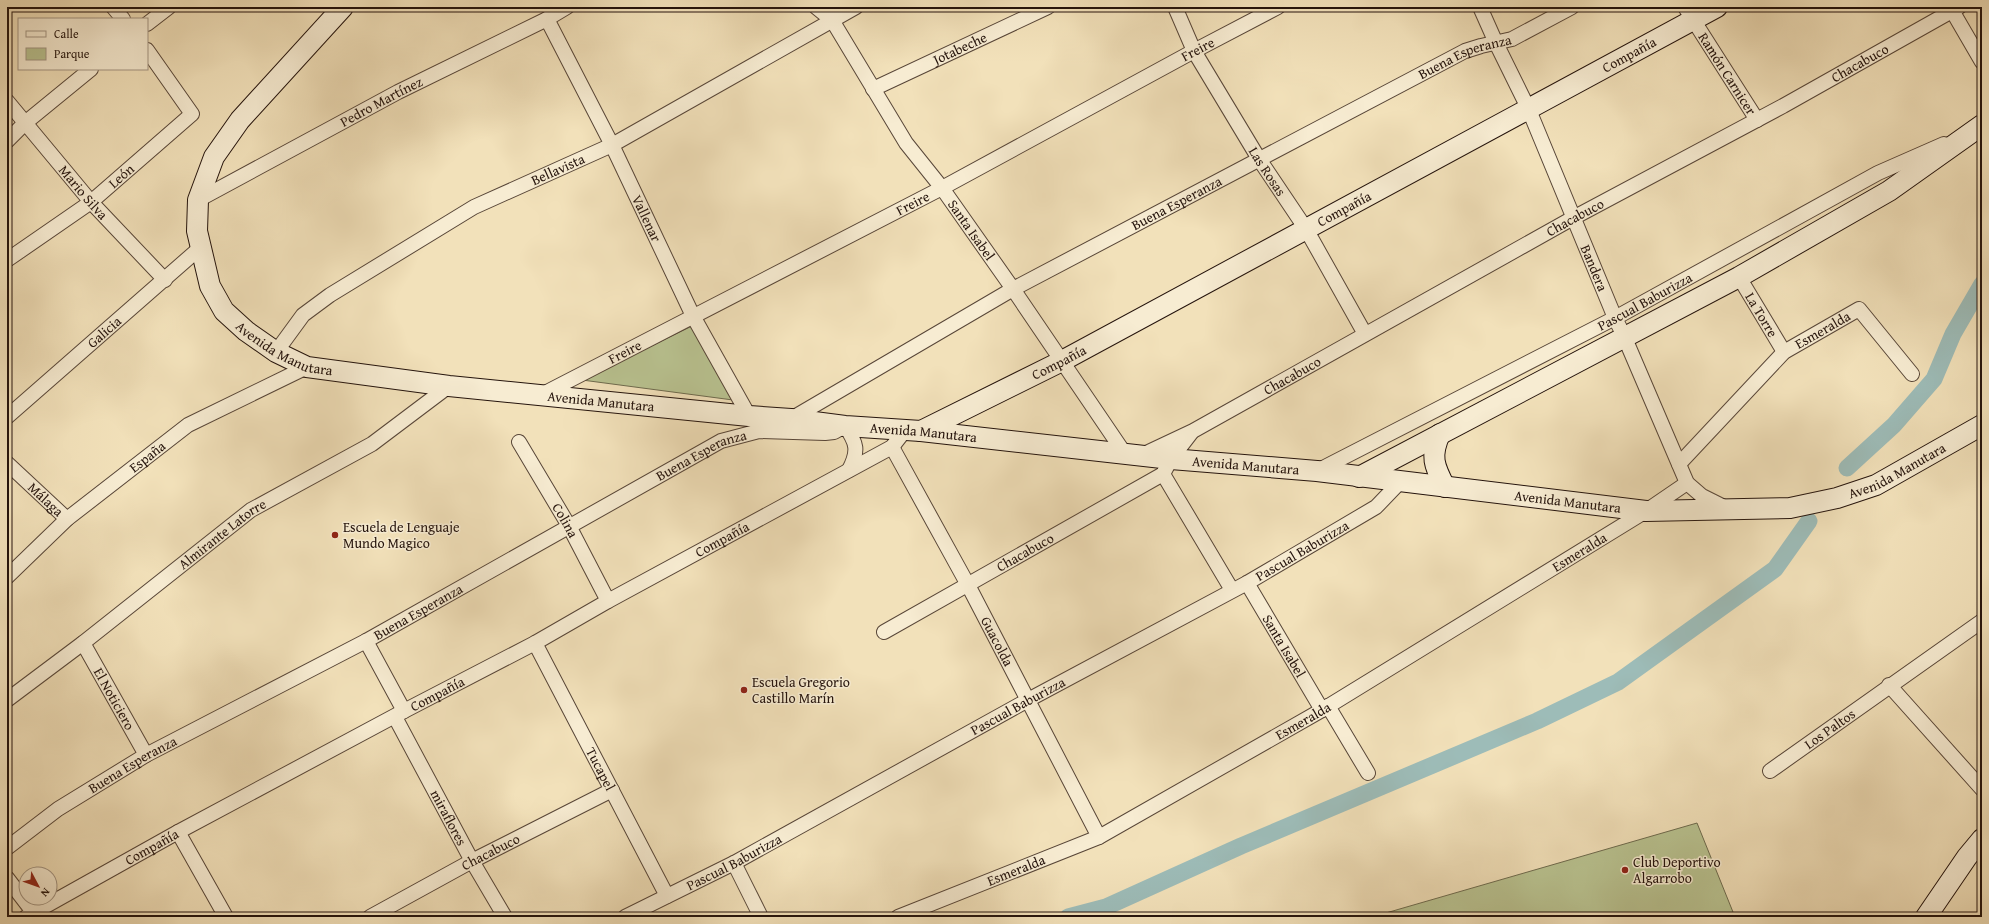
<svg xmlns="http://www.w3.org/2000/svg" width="1989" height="924" viewBox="0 0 1989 924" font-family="'Gentium Book Plus',serif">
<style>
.green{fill:#b9c391;stroke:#6e6b4e}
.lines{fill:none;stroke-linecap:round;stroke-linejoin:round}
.canal{stroke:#9dbcb8;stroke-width:17}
.street-casing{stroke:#584638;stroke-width:16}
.secondary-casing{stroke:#24130c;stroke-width:22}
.street{stroke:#f7ecd2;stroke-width:14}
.secondary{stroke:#f7ecd2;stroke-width:20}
.poi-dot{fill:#8f2418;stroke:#f7ecd2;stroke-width:1.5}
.labels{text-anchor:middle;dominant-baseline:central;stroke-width:3;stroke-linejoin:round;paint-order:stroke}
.street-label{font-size:14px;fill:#24130c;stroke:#f7ecd2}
.poi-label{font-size:14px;fill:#24130c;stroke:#f7ecd2;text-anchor:start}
</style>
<rect width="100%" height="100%" fill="#f2e1ba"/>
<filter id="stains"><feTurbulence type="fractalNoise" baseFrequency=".005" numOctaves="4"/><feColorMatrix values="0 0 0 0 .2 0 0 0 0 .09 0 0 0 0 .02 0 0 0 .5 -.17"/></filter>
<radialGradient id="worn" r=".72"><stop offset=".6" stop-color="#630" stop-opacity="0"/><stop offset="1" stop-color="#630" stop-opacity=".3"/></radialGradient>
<path class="green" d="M 696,324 L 733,400 L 582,380 Z
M 1697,823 L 1735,917 L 1372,917 Z"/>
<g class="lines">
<path class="canal" d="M 1847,468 L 1894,425 L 1934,379 L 1953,334 L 1982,284
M 1068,917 L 1106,907 L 1241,846 L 1537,721 L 1618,682 L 1775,569 L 1809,521"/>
<g class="street-casing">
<g id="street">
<path d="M 113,7 L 123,19"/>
<path id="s1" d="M 816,7 L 832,20 L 906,143 L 942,188 L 1013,289 L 1125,454"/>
<path id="s2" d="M 1175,7 L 1194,51 L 1259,159 L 1306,229 L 1365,334"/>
<path id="s3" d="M 1480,7 L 1496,43 L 1529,110 L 1615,318 L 1624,336 L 1687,483 L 1702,496 L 1726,508"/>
<path id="s4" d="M 1685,7 L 1757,120"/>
<path d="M 1950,7 L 1982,62"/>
<path id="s5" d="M 547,19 L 612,145 L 693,316 L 749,416"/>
<path d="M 147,24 L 169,7"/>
<path id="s6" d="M 873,89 L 1048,7"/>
<path id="s7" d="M 7,101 L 91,202 L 165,280"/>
<path d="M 7,141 L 25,123 L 91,69"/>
<path id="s8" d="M 198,200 L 398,92 L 547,19 L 567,7"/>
<path id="s9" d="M 7,260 L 91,202 L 192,114 L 147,50"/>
<path id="s10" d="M 1739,277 L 1784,352"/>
<path id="s11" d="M 276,352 L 303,315 L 330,295 L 474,207 L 612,145 L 856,7"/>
<path id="s12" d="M 543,394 L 942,188 L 1194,51 L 1278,7"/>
<path id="s13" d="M 7,417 L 201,247"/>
<path id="s14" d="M 791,419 L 1013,289 L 1465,51 L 1481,46 L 1512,39 L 1572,7"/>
<path id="s15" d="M 519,442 L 569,526 L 608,601"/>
<path id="s16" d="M 892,447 L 968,585 L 1099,837"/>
<path id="s17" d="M 1142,455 L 1193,431 L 1573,218 L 1783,106 L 1959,7"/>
<path id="s18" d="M 7,463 L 67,519"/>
<path id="s19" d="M 1679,464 L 1784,352 L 1859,309 L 1912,374"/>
<path id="s20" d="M 1317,471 L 1615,318 L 1878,173 L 1944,144"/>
<path d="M 1163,474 L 1232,590"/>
<path id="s21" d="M 7,577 L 67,519 L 188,425 L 307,367"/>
<path id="s22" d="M 1247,583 L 1322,710"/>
<path id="s23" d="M 884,632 L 1163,474 L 1171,459 L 1191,433"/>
<path d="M 366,641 L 404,711"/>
<path id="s24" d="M 83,643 L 146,755"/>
<path id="s25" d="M 535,643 L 667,896"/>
<path d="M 1889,685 L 1982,789"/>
<path id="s26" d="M 7,700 L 83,643 L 251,510 L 372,444 L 449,386"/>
<path d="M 1328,706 L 1368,773"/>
<path id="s27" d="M 395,717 L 472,861 L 505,917"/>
<path id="s28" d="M 1770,771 L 1982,621"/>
<path d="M 178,832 L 226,917"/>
<path id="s29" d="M 7,848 L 58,809 L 146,755 L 366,641 L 721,441 L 759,431 L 825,433 L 834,432 L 845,426 C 857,443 859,451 849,470"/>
<path d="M 734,863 L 761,917"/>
<path d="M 7,878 L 37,917"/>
<path id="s30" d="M 26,917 L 178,832 L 404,711 L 535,643 L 608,601 L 892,447 L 906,429"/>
<path id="s31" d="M 370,917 L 472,861 L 612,790"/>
<path id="s32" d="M 625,917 L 734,863 L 1028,700 L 1247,583 L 1376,507 L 1401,481"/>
<path id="s33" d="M 898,917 L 1099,837 L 1322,710 L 1646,511 L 1687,483"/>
</g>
</g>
<g class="secondary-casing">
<g id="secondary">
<path id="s34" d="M 343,7 L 240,120 L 214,157 L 198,200 L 197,231 L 210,286 L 224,311 L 246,331 L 276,352 L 307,367 L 449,386 L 749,416 L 791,419 L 845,426 L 921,431 L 1171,459 L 1317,471 L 1646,511 L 1790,508 L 1837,498 L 1876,485 L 1982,425"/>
<path id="s35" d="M 921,431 L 1062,361 L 1717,7"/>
<path d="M 1440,434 C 1430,456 1434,466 1445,487"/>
<path d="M 1359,477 L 1739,277 L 1889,191 L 1982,125"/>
<path d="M 1926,917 L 1967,857 L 1982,839"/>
</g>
</g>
<use href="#street" class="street"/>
<use href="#secondary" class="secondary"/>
</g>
<g class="poi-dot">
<circle cx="335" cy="535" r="4"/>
<circle cx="744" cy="690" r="4"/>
<circle cx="1625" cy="870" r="4"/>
</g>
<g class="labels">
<g class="street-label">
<text stroke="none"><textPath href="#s6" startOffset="96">Jotabeche</textPath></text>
<text stroke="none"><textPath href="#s12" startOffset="740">Freire</textPath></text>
<text stroke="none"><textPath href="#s35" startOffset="802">Compañía</textPath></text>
<text stroke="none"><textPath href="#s14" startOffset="766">Buena Esperanza</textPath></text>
<text stroke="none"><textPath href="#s17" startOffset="818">Chacabuco</textPath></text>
<text stroke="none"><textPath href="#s4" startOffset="79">Ramón Carnicer</textPath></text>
<text stroke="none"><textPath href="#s8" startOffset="208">Pedro Martínez</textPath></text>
<text stroke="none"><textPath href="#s11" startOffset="340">Bellavista</textPath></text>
<text stroke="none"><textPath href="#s2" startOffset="189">Las Rosas</textPath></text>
<text stroke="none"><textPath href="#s9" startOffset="142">León</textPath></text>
<text stroke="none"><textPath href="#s7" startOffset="119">Mario Silva</textPath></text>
<text stroke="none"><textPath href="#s14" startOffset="442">Buena Esperanza</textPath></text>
<text stroke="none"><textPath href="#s12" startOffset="416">Freire</textPath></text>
<text stroke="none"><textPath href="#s35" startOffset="478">Compañía</textPath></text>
<text stroke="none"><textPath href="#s17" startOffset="494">Chacabuco</textPath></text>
<text stroke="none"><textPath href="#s5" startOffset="223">Vallenar</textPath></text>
<text stroke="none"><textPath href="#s1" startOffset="273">Santa Isabel</textPath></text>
<text stroke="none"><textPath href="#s3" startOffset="285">Bandera</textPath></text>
<text stroke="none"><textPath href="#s20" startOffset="369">Pascual Baburizza</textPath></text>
<text stroke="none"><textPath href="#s10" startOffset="44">La Torre</textPath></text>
<text stroke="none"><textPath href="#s19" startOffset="198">Esmeralda</textPath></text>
<text stroke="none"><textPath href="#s13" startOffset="129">Galicia</textPath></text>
<text stroke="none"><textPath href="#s34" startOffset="433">Avenida Manutara</textPath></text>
<text stroke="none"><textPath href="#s12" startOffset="92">Freire</textPath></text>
<text stroke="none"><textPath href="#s35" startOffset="154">Compañía</textPath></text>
<text stroke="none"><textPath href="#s17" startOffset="170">Chacabuco</textPath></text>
<text stroke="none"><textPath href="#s34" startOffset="757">Avenida Manutara</textPath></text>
<text stroke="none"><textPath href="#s34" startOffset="1081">Avenida Manutara</textPath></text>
<text stroke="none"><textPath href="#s29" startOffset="799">Buena Esperanza</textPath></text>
<text stroke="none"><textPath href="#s21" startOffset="185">España</textPath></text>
<text stroke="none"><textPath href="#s34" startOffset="1405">Avenida Manutara</textPath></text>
<text stroke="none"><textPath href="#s34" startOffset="2066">Avenida Manutara</textPath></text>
<text stroke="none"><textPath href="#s18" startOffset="53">Málaga</textPath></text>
<text stroke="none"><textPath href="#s34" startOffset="1729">Avenida Manutara</textPath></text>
<text stroke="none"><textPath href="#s15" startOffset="91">Colina</textPath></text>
<text stroke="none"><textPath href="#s26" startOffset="272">Almirante Latorre</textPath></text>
<text stroke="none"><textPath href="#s30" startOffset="792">Compañía</textPath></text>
<text stroke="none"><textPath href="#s32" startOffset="770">Pascual Baburizza</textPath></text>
<text stroke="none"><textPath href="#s33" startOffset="775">Esmeralda</textPath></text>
<text stroke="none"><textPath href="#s23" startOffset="162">Chacabuco</textPath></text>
<text stroke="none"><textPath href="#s29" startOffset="475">Buena Esperanza</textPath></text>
<text stroke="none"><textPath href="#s16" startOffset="221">Guacolda</textPath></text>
<text stroke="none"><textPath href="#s22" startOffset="73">Santa Isabel</textPath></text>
<text stroke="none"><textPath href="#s30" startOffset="468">Compañía</textPath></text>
<text stroke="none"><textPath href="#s24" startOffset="64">El Noticiero</textPath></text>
<text stroke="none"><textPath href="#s32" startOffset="446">Pascual Baburizza</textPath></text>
<text stroke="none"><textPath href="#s33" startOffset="451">Esmeralda</textPath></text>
<text stroke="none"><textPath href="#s28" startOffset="73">Los Paltos</textPath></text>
<text stroke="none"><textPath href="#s29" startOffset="151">Buena Esperanza</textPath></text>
<text stroke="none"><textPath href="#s25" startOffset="142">Tucapel</textPath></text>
<text stroke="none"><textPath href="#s27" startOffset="114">miraflores</textPath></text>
<text stroke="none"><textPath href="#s30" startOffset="144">Compañía</textPath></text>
<text stroke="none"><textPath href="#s31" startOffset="137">Chacabuco</textPath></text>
<text stroke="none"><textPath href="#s32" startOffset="122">Pascual Baburizza</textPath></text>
<text stroke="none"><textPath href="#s33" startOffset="127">Esmeralda</textPath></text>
</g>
<g class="poi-label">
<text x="343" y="527">Escuela de Lenguaje<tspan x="343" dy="16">Mundo Magico</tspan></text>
<text x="752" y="682">Escuela Gregorio<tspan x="752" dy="16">Castillo Marín</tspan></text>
<text x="1633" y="862">Club Deportivo<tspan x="1633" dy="16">Algarrobo</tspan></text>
</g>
</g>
<rect width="1989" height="924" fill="none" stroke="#f2e1ba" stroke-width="24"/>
<rect x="8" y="8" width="1973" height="908" fill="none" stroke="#24130c" stroke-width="2"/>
<rect x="12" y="12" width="1965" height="900" fill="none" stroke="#24130c"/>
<rect x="18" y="18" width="130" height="52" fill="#f7ecd2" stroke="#a39583"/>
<rect x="26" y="31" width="20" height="6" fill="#f7ecd2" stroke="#a39583"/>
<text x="54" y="38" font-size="12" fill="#24130c">Calle</text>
<rect x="26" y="48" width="20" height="12" fill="#b9c391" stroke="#a39583"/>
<text x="54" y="58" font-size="12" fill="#24130c">Parque</text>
<g transform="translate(38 886) rotate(131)"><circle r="19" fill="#f7ecd2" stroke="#a39583"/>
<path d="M0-3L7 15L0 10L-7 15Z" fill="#8f2418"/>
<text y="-6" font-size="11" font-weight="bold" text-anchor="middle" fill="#24130c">N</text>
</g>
<rect width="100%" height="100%" filter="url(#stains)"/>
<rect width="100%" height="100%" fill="url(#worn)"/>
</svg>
